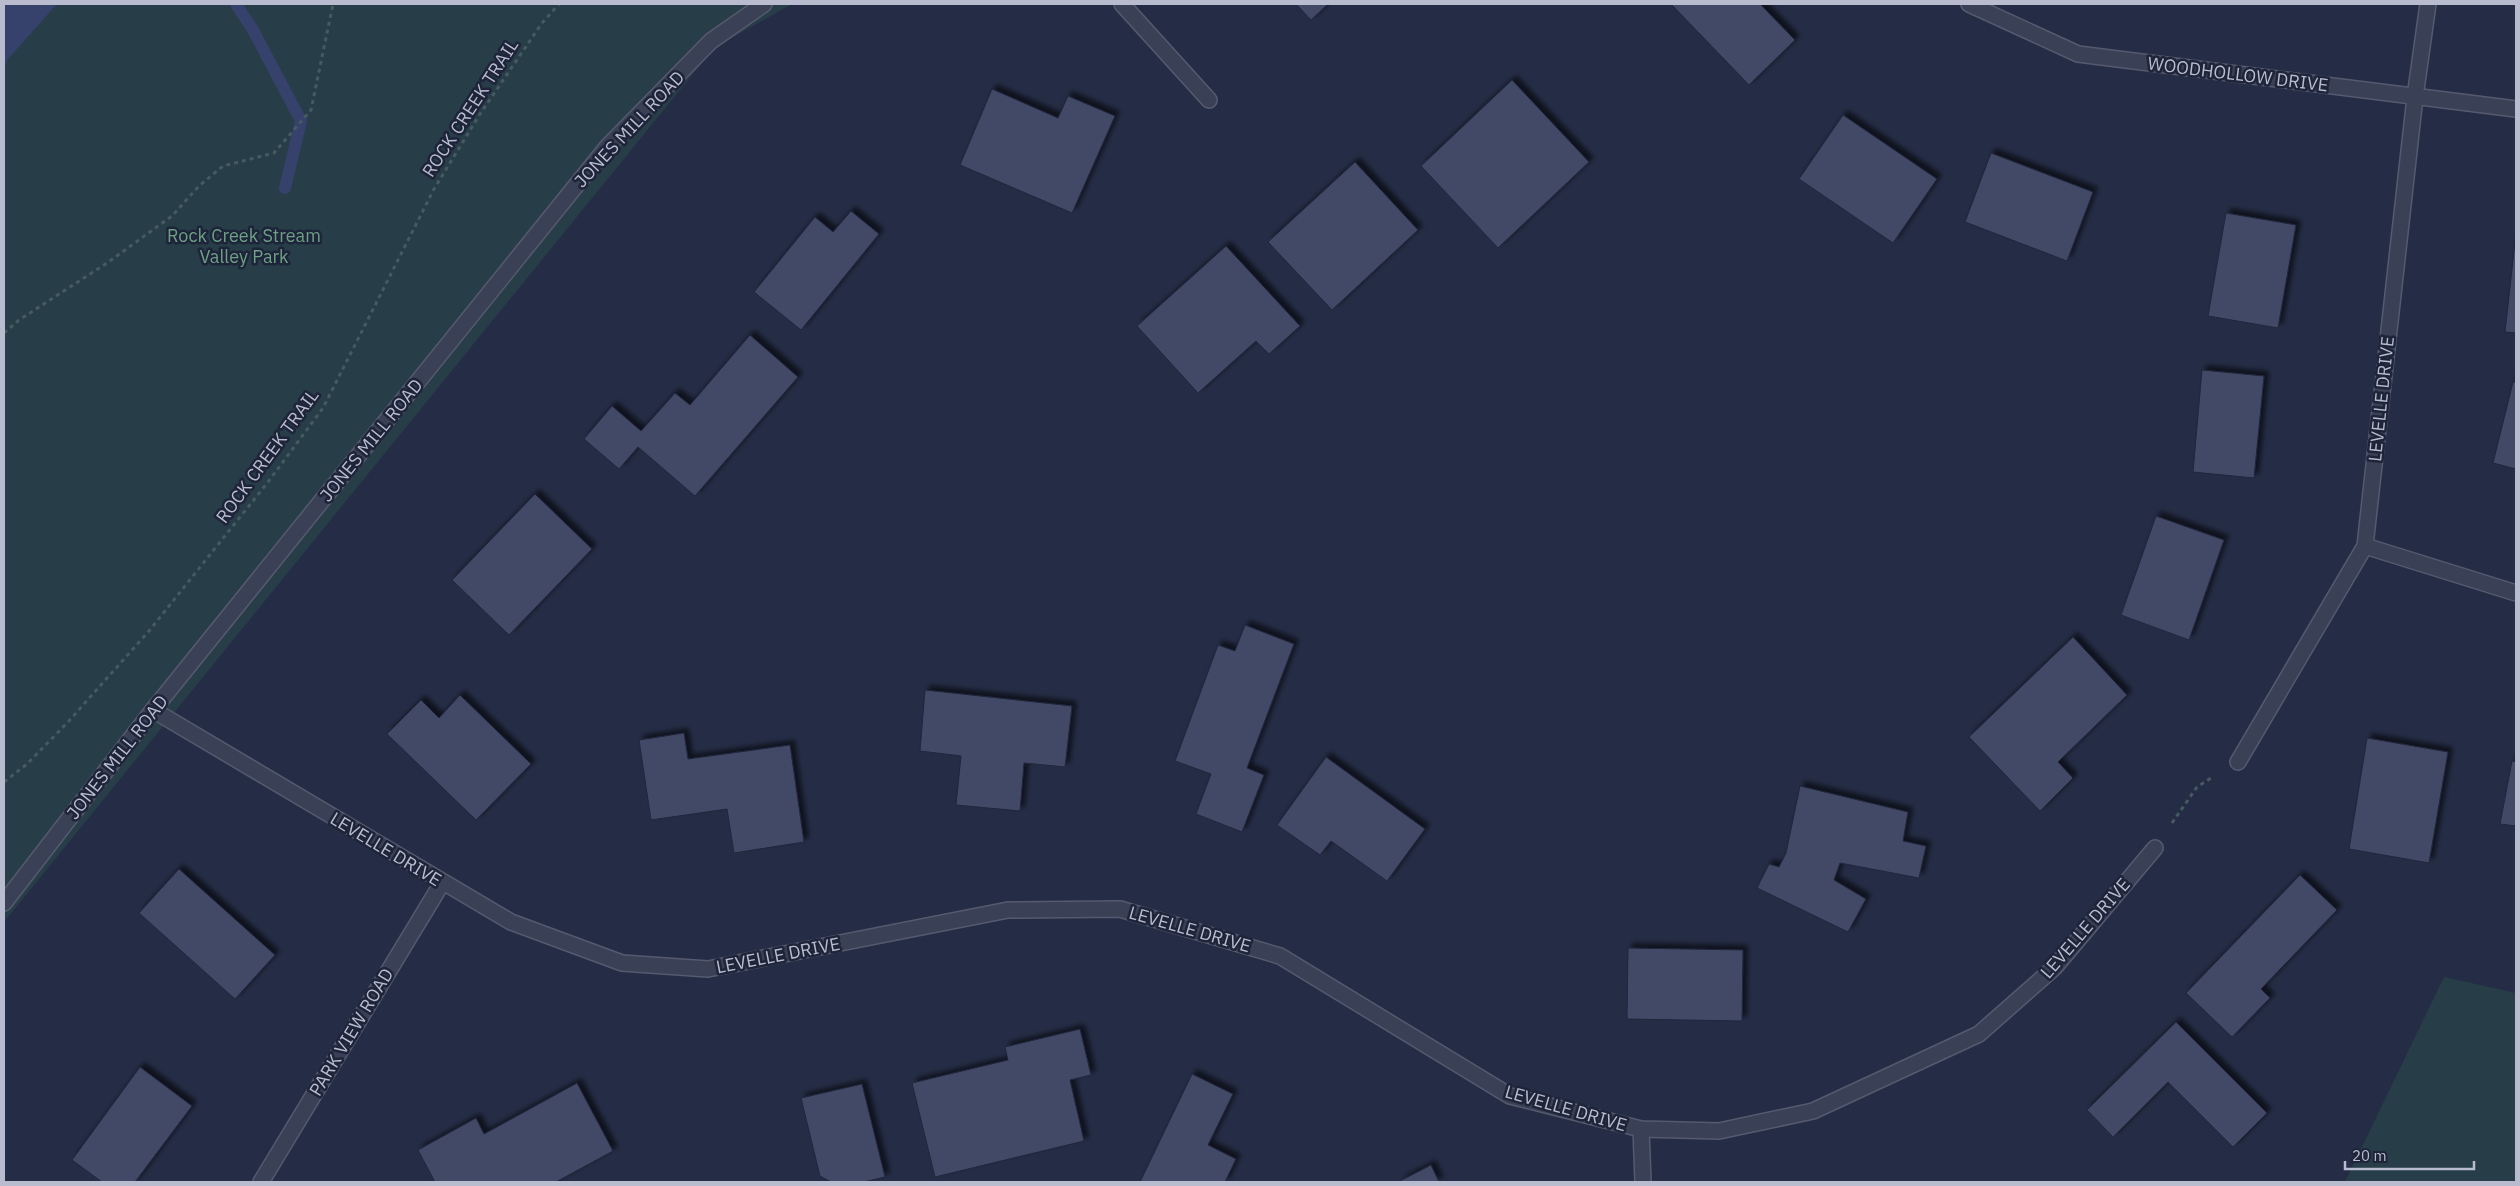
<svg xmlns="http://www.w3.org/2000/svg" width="2520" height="1186" viewBox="0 0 2520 1186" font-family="'IBM Plex Sans',sans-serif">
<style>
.green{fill:#273d47}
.water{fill:#36416c}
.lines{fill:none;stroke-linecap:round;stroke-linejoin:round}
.stream{stroke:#36416c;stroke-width:12}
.building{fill:#424966;stroke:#20263c;filter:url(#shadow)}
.service-casing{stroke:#555a6f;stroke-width:18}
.minor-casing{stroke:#555a6f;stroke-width:18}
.tertiary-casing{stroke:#555a6f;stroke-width:18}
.path{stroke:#465a62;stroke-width:3;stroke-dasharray:4 4;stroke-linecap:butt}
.service{stroke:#3a4055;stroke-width:15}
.minor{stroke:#3a4055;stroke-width:15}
.tertiary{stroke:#3a4055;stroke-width:15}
.labels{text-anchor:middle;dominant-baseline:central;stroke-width:5;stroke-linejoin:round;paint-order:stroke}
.street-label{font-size:18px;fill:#b8bcce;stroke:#1e243a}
.park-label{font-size:18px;fill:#6da183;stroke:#1e243a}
</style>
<defs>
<filter id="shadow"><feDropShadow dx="4.5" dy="-4.5" stdDeviation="2.5" flood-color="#0009"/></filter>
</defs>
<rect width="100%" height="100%" fill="#252d46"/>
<path class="green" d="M 4,4 L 792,4 L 714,48 L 4,922 Z
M 2444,977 L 2516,993 L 2516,1182 L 2345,1182 Z"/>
<path class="water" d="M 4,4 L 57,4 L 8,59 L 4,67 Z"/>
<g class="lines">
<path class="stream" d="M 236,4 L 253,30 L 301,121 L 285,188"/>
</g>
<path class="building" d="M 1296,4 L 1328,4 L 1311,20 Z
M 1671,4 L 1760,4 L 1795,40 L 1749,85 Z
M 1512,80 L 1589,162 L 1498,248 L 1421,166 Z
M 992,89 L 1058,118 L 1068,96 L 1115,116 L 1072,213 L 960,165 Z
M 1843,115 L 1937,179 L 1893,243 L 1799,179 Z
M 1991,153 L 2093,192 L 2067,261 L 1965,222 Z
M 1355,162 L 1418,230 L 1332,310 L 1268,242 Z
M 851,211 L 879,234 L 801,330 L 754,292 L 815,217 L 833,232 Z
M 2226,213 L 2296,225 L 2278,328 L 2208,316 Z
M 2516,233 L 2516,333 L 2505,332 Z
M 1226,246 L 1300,326 L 1269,354 L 1256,341 L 1198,393 L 1137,326 Z
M 750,335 L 798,377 L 695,496 L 638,447 L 619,469 L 584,439 L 612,406 L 641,431 L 675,393 L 690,405 Z
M 2202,370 L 2264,376 L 2254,478 L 2193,472 Z
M 2513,382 L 2516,382 L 2516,469 L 2493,463 Z
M 535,494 L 592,549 L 509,635 L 452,580 Z
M 2156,516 L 2224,540 L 2189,640 L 2121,615 Z
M 1245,625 L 1294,644 L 1247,768 L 1264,775 L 1242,832 L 1196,814 L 1211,774 L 1175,761 L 1218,645 L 1235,651 Z
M 2073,637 L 2127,695 L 2058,762 L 2073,778 L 2040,811 L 1969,737 Z
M 925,690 L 1072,706 L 1065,767 L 1024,763 L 1020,811 L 956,805 L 961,756 L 920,751 Z
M 460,695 L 531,764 L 476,820 L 387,734 L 421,700 L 439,718 Z
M 684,733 L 688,759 L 790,745 L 804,842 L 734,853 L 727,809 L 651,820 L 639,740 Z
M 2367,738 L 2448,752 L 2429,863 L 2349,849 Z
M 1326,757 L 1425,829 L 1387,881 L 1331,841 L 1320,855 L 1277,825 Z
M 2512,761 L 2516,762 L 2516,826 L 2500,824 Z
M 1800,786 L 1908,812 L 1903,841 L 1926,846 L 1919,878 L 1840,863 L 1834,880 L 1866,899 L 1848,932 L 1757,888 L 1769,864 L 1779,867 L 1786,853 Z
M 179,869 L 275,955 L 235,999 L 139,913 Z
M 2300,875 L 2337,910 L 2261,989 L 2270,998 L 2232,1037 L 2186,993 Z
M 1628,948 L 1743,950 L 1742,1021 L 1627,1019 Z
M 2176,1022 L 2267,1113 L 2233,1147 L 2168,1082 L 2113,1137 L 2087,1110 Z
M 1080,1029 L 1091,1075 L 1070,1080 L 1084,1141 L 935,1177 L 912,1083 L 1008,1060 L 1005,1047 Z
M 140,1067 L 192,1106 L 135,1182 L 102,1182 L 72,1160 Z
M 1192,1074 L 1233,1094 L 1208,1145 L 1236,1159 L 1225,1182 L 1140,1182 Z
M 577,1083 L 613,1151 L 556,1182 L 435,1182 L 418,1150 L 476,1118 L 484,1134 Z
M 862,1084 L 885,1177 L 864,1182 L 831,1182 L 820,1176 L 801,1098 Z
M 1431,1165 L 1439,1182 L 1401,1182 L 1400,1181 Z"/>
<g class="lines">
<g class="service-casing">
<path id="service" d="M 1122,4 L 1209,100"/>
</g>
<g class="minor-casing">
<path id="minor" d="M 1969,4 L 2078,54 L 2516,109
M 2365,546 L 2516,593
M 153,710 L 511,922 L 622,963 L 708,969 L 1008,910 L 1120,909 L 1280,956 L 1510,1096 L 1641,1129 L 1719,1131 L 1813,1111 L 1979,1034 L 2055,967 L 2155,848
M 2238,762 L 2365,546 L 2415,97 L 2428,4
M 1641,1129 L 1643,1182
M 261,1182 L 442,883"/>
</g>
<g class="tertiary-casing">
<path id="tertiary" d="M 4,903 L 153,710 L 608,146 L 711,41 L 764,4"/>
</g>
<path class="path" d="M 4,333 L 19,320 L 107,263 L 172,216 L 199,186 L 223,166 L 274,153 L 311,110 L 333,4
M 4,782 L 27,764 L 68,722 L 149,631 L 268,482 L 323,408 L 434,189 L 480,114 L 542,23 L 559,4
M 2172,823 L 2197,787 L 2214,776"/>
<use href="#service" class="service"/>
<use href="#minor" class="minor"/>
<use href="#tertiary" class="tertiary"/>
</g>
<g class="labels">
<g class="street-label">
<text transform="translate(2238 74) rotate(7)">WOODHOLLOW DRIVE</text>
<text transform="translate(470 108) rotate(-57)">ROCK CREEK TRAIL</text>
<text transform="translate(629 129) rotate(-47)">JONES MILL ROAD</text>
<text transform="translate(2381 399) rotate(-84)">LEVELLE DRIVE</text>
<text transform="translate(371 440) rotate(-51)">JONES MILL ROAD</text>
<text transform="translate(267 456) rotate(-54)">ROCK CREEK TRAIL</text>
<text transform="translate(117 757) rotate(-52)">JONES MILL ROAD</text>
<text transform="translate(386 849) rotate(31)">LEVELLE DRIVE</text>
<text transform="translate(2085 928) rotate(-49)">LEVELLE DRIVE</text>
<text transform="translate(1190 929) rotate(16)">LEVELLE DRIVE</text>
<text transform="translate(778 955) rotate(-11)">LEVELLE DRIVE</text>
<text transform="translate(351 1032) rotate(-59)">PARK VIEW ROAD</text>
<text transform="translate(1566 1108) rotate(16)">LEVELLE DRIVE</text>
</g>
<g class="park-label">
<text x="244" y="235">Rock Creek Stream<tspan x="244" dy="21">Valley Park</tspan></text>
</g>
</g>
<rect width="2520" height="1186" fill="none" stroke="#b8bcce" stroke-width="10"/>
<path d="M2345 1161v8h129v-8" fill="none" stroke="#b8bcce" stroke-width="2.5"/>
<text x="2352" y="1161" font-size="15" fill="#b8bcce" stroke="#1e243a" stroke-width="4" paint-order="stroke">20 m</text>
</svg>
